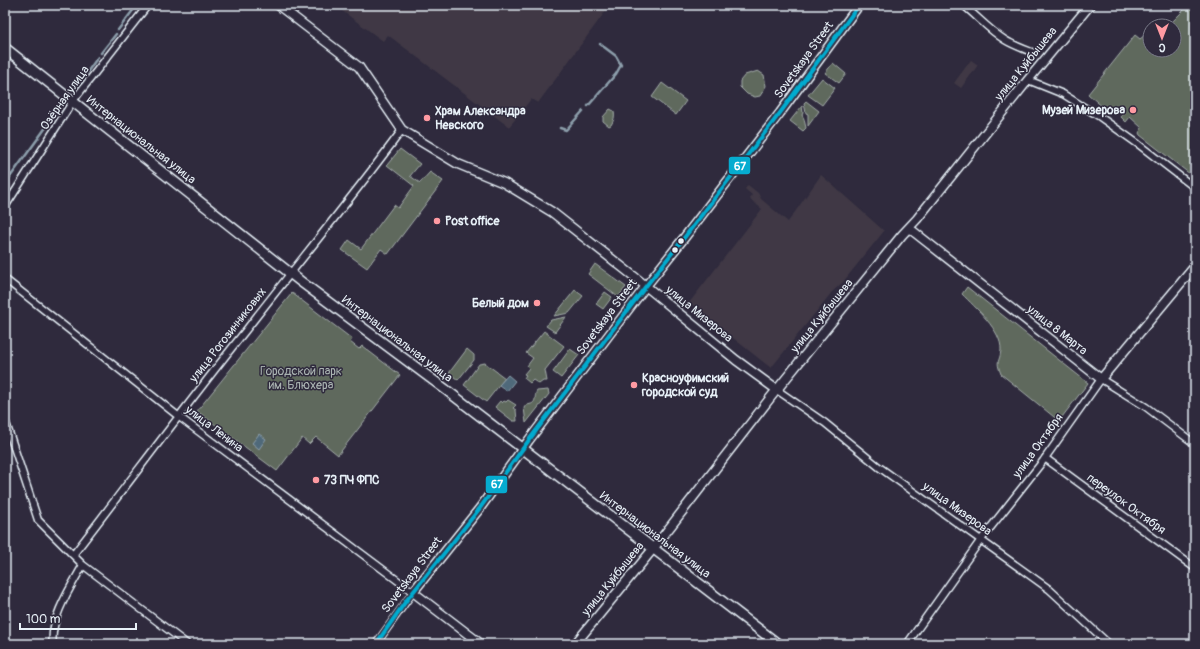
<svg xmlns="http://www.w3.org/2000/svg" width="1200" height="649" viewBox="0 0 1200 649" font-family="Pangolin,sans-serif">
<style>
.built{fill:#403945}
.green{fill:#5f695d;stroke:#a4adaa}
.water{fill:#50697a;stroke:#8d9fac}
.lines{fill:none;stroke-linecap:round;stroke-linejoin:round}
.stream{stroke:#8d9fac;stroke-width:2.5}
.street-casing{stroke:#e8f1f8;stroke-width:9}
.secondary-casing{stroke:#e8f1f8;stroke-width:11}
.primary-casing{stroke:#e8f1f8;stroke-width:12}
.street{stroke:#2f2a3d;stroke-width:6}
.secondary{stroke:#2f2a3d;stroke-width:8}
.primary{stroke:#2f2a3d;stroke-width:9}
.bus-1-casing{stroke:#2f2a3d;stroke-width:7}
.bus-1{stroke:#06acd0;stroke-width:4}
.poi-dot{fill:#ff9aa2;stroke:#2f2a3d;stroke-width:1.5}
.bus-dot{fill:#e8f1f8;stroke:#2f2a3d;stroke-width:1.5}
.labels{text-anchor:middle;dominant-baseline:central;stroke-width:3;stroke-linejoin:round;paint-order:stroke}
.street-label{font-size:12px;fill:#e8f1f8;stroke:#2f2a3d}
.poi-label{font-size:12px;font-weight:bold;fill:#e8f1f8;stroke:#2f2a3d;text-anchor:start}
.park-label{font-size:12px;fill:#aab4b2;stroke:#2f2a3d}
.line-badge{stroke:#2f2a3d;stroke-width:1.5}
.badge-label{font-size:11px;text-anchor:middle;font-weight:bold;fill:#fff}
</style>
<rect width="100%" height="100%" fill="#2f2a3d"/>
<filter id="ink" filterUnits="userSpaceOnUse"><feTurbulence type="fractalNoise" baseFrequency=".025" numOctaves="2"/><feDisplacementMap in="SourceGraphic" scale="8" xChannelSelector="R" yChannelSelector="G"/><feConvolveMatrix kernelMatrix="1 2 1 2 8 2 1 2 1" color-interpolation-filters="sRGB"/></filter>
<g filter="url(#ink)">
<path class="built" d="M 339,5 L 610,5 L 538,103 L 531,99 L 509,127 L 388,35 L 383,41 L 341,10 L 337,7 Z
M 971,60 L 978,65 L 961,88 L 954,83 Z
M 821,175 L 884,231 L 843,282 L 832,292 L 771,368 L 689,303 L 762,209 L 750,199 L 752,195 L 745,189 L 748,185 L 758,193 L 761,199 L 788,222 Z"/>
<path class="green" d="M 1189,5 L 1195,5 L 1195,178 L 1140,135 L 1139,133 L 1142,128 L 1130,117 L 1126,122 L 1121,117 L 1124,113 L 1117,107 L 1114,110 L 1109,106 L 1106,110 L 1088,94 L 1135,35 L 1140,39 L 1145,35 L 1145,37 L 1150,41 L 1150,50 L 1174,50 L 1174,26 L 1168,26 Z
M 833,63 L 846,74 L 839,83 L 825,73 Z
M 758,71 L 764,75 L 766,86 L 760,96 L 755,97 L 747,94 L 740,87 L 740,81 L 745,75 Z
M 822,78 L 835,88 L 822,105 L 808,95 Z
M 662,83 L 686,101 L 676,115 L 652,97 Z
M 806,101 L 819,111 L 808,126 L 808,114 L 806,113 L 804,103 Z
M 802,106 L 803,113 L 802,115 L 804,119 L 806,128 L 803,131 L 790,121 Z
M 610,109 L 614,111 C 615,117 614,120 611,125 L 609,126 L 603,121 L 603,117 Z
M 400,149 L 420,164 L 410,176 L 420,183 L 430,172 L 443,181 L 388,254 L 381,249 L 367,268 L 342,250 L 349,240 L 361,249 L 394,205 L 398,208 L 414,186 L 387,165 Z
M 595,264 L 626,287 L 618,297 L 588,274 Z
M 967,287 L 1088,383 L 1059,421 L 1001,374 C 995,359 1000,363 1001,350 C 1002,331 975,307 962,294 Z
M 575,290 L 583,296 L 569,313 L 554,316 Z
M 605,292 L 612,297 L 603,309 L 596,304 Z
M 292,293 L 352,339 L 350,342 L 359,349 L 362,346 L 400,375 L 338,455 L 316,437 L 309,444 L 302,438 L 277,471 L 197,411 Z
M 566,317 L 555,332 L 546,326 L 551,320 Z
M 544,331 L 564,346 L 545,370 L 547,381 L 543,381 L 539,384 L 533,380 L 530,383 L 524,378 L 526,375 L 524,374 L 529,368 L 527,366 L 533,358 L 526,353 Z
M 467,349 L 474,355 L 474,360 L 458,380 L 449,373 Z
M 570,349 L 579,355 L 561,378 L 553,372 Z
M 485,363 L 505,378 L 486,402 L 464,385 L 479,364 Z
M 548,390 L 549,394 L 526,423 L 524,408 L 526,405 C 539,404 533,397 537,391 Z
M 508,400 L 516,405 L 513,408 L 516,410 L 517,421 L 513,421 L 495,407 L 500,401 L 502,403 L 504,401 L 506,402 Z"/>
<path class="water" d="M 508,375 L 515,381 L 507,391 L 499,385 Z
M 259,434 L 266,439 L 259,449 L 252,443 Z"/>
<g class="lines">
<path class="stream" d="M 118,30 L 137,5
M 101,53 L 116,34
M 78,85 L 98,57
M 588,106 L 616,74 L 621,65 L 616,56 L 600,44
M 560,128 L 566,130 L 583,111
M 5,184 L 60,108"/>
<g class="street-casing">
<path id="street" d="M 963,5 C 977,16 989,30 1005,40 C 1013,45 1024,49 1034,53
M 1028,80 L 1063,94 L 1100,117 L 1138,144 L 1195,188
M 5,207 L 73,101 L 148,5
M 5,279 L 178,416 L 413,592 L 376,644
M 777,390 L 825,423 L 879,467 L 1049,589 L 1109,644
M 5,420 L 38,520 L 83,565 L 187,644
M 1045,458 L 1195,568
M 73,555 C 131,480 187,404 246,330 C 298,263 352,198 402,130
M 53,644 C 49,620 72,585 83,565
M 907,644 L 980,541 L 1043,461 L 1101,379 L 1146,407 L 1195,444"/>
</g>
<g class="secondary-casing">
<path id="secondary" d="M 278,5 L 359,67 L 402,130 L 458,164 L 504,183 L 552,212 L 636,278 L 736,360 L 777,390
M 909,228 L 1101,379 L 1195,266
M 481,644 L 413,592 L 480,508 L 529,440 L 646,286 L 684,238 L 780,113 L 859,5
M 575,644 L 653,549 L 771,397 L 902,235 L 917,219 L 1028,80 L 1090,5"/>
</g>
<g class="primary-casing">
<path id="primary" d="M 5,48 L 300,281 L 445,389 L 778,644"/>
</g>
<use href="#street" class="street"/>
<use href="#secondary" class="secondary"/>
<use href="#primary" class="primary"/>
<g class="bus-1-casing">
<path id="bus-1" d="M 376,644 L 406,601 L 480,508 L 529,440 L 646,286 L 684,238 L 780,113 L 859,5"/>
</g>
<use href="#bus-1" class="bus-1"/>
</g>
</g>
<g class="poi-dot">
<circle cx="1133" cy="110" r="4"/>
<circle cx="427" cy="118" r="4"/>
<circle cx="437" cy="221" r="4"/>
<circle cx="537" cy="303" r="4"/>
<circle cx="634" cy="385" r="4"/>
<circle cx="316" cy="480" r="4"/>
</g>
<g class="bus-dot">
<circle cx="681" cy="241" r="3.5"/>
<circle cx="675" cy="250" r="3.5"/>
</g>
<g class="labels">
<g class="street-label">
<text transform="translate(804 60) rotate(-54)">Sovetskaya Street</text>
<text transform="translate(1026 64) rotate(-51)">улица Куйбышева</text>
<text transform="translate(65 98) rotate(-55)">Озёрная улица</text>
<text transform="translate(141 140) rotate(38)">Интернациональная улица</text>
<text transform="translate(699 314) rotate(39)">улица Мизерова</text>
<text transform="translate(822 316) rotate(-51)">улица Куйбышева</text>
<text transform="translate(607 317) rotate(-53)">Sovetskaya Street</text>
<text transform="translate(1057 330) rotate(38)">улица 8 Марта</text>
<text transform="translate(228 335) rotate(-52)">улица Рогозинниковых</text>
<text transform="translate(397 339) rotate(37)">Интернациональная улица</text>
<text transform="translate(214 429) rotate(37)">улица Ленина</text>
<text transform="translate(1038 446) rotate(-54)">улица Октября</text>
<text transform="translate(1126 504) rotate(36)">переулок Октября</text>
<text transform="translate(957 509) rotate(36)">улица Мизерова</text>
<text transform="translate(655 535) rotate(37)">Интернациональная улица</text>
<text transform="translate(412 575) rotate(-53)">Sovetskaya Street</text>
<text transform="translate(613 579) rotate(-51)">улица Куйбышева</text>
</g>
<g class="poi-label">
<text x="1125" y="110" text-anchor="end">Музей Мизерова</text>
<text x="435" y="111">Храм Александра<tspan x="435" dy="14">Невского</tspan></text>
<text x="445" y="221">Post office</text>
<text x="529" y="303" text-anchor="end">Белый дом</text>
<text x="642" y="378">Красноуфимский<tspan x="642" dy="14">городской суд</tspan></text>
<text x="324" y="480">73 ПЧ ФПС</text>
</g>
<g class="park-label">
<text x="301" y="371">Городской парк<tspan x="301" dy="14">им. Блюхера</tspan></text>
</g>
</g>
<g class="line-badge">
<rect x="728" y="156" width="23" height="19" rx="4" fill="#06acd0"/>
<rect x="485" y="475" width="23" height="19" rx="4" fill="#06acd0"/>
</g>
<g class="badge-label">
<text x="740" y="170">67</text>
<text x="497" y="488">67</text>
</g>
<rect width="1200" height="649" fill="none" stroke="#2f2a3d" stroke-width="20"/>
<rect x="10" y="10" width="1180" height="629" fill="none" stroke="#e8f1f8" stroke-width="1.5" filter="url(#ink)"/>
<g transform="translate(1162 38) rotate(180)"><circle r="19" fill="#2f2a3d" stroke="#797a88"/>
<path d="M0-3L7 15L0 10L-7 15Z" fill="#ff9aa2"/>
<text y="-6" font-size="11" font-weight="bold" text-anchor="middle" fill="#e8f1f8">С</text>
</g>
<path d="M20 623v6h116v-6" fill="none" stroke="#e8f1f8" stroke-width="2"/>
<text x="26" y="623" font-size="12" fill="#e8f1f8" stroke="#2f2a3d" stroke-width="3" paint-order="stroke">100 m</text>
</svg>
